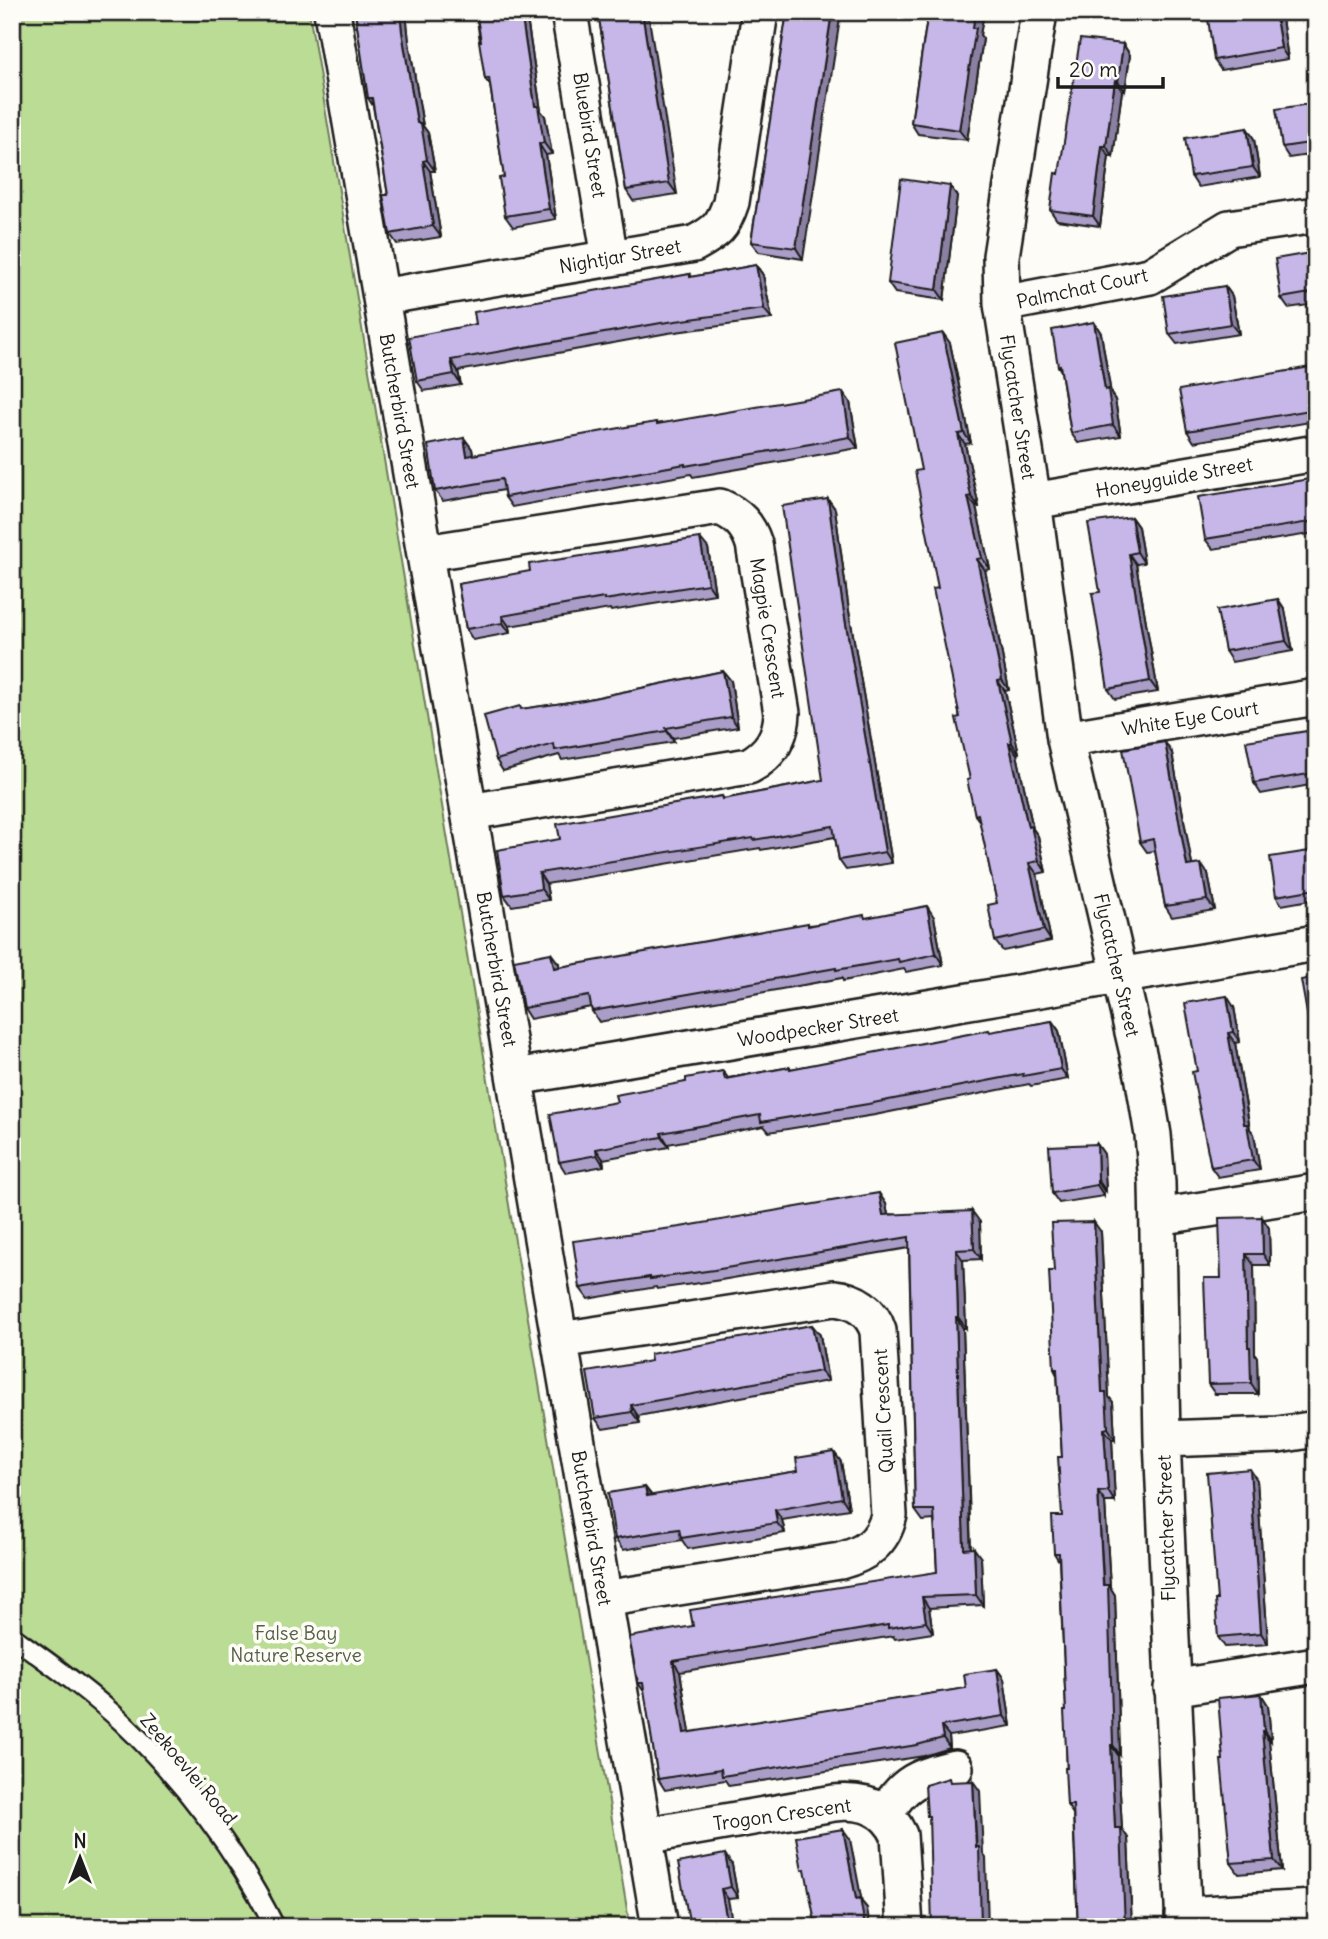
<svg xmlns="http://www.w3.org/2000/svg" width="1328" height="1939" viewBox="0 0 1328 1939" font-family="Delius,sans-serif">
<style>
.green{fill:#bbdc95;stroke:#6c7c58;stroke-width:2}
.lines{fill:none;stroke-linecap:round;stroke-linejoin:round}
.service-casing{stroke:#1c1c1c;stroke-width:23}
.minor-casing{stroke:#1c1c1c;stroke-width:40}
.service{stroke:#fdfcf7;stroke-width:18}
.minor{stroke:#fdfcf7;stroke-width:35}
.wall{fill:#aa9dc8;stroke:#1c1c1c;stroke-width:2}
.shaded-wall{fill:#8b80a2;stroke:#1c1c1c;stroke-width:2}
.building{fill:#c6b7e8;stroke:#1c1c1c;stroke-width:2}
.labels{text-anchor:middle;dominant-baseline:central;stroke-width:7;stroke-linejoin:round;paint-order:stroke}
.street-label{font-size:19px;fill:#1c1c1c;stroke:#fdfcf7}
.park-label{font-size:19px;fill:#545f46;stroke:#fdfcf7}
</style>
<rect width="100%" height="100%" fill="#fdfcf7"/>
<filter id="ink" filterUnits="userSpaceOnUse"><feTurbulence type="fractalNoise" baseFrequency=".0143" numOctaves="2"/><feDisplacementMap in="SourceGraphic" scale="14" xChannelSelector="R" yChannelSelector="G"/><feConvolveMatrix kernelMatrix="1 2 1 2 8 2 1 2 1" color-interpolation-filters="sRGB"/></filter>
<g filter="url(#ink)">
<path class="green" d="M 12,12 L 309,12 L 630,1927 L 12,1927 Z"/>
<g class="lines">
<g class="service-casing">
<path id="service" d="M 12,1636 C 49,1663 88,1690 122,1722 C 183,1780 237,1851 275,1927"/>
</g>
<g class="minor-casing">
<path id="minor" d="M 332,12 L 660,1927
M 569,12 L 610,258
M 1039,12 L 1001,256 L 1002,304 L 1033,501 L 1065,739 L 1143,1075 L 1153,1135 L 1157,1183 L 1162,1439 L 1184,1927
M 381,297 L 694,244 C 716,232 723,227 731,202 L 760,12
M 1002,304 L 1150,276 L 1229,228 L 1316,215
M 1033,501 L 1316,453
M 425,553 L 720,507 C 738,515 748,525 754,544 L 782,713 C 781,737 771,754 749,766 L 469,812
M 1065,739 L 1316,697
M 516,1077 L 1316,943
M 1158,1217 L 1316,1192
M 560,1340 L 834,1298 C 855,1300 872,1311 878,1331 L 889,1515 C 883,1542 866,1554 840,1561 L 604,1599
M 1162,1439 L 1278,1435 L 1316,1429
M 1172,1688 L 1316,1665
M 885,1814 C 904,1781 919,1777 955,1768
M 644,1836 L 834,1803 C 863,1800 886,1807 899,1835 L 905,1927
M 1183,1915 L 1316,1908"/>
</g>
<use href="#service" class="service"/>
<use href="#minor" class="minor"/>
</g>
<path class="wall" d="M 355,12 L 406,12 L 409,42 L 423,126 L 428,133 L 435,171 L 430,171 L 441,237 L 397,244 L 390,234 L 388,195 L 373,106 L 368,98 Z
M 476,12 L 526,12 L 541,111 L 545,116 L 552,154 L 546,155 L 556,219 L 513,227 L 505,216 L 504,177 L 490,85 L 485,79 Z
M 598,12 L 677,194 L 633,201 L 626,190 Z
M 787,12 L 803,259 L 759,252 L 751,242 Z
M 928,12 L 984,12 L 980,35 L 983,39 L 967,140 L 918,134 L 911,123 Z
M 1282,19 L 1288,59 L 1221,70 L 1214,60 Z
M 1123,44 L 1130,55 L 1125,91 L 1122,91 L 1113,157 L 1109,156 L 1100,226 L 1057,220 L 1050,210 L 1059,174 Z
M 1316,103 L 1316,154 L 1289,158 L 1282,147 Z
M 1247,128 L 1254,139 L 1260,177 L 1198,187 L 1191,176 Z
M 950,186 L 957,196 L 944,300 L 895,293 L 888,283 Z
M 1316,252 L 1316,304 L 1288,308 L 1281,298 Z
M 756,265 L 763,275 L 772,319 L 668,333 L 458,371 L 461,385 L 424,391 L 417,381 L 476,324 L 690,274 L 692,277 Z
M 1225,286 L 1232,296 L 1239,334 L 1177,344 L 1169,334 Z
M 1094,322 L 1101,333 L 1111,394 L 1115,400 L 1121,436 L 1078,443 L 1071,433 L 1061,371 L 1058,366 Z
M 950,343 L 971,443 L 965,444 L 979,507 L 976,507 L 990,569 L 985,570 L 1009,690 L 1005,691 L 1019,753 L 1017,754 L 1033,829 L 1038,836 L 1046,872 L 1037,874 L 1051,941 L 1003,951 L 995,941 L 997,903 L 980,822 L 975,815 L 970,779 L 938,588 Z
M 1316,366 L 1316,421 L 1194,442 L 1187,431 Z
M 850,402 L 858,448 L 693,477 L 691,474 L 512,507 L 505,497 L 504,490 L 443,501 L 435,491 L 464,438 L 472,449 L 473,455 L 657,422 L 658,424 Z
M 1316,478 L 1316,533 L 1213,549 L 1205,539 Z
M 828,499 L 835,509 L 849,611 L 892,863 L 846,870 L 839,860 L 835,837 L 761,850 L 760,848 L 546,884 L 549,900 L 512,906 L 504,895 L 560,839 L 722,796 L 724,799 L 823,780 Z
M 1131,517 L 1138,527 L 1144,563 L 1136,564 L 1158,692 L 1115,699 L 1108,689 L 1100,592 Z
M 708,548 L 715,594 L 611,611 L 610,609 L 509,626 L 510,633 L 473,640 L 466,629 L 458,584 Z
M 1278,599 L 1285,610 L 1293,651 L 1232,662 L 1225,651 Z
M 723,671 L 731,681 L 738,727 L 673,738 L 674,742 L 562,760 L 559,755 L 503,771 L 496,760 L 522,709 L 584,700 Z
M 1307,731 L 1314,742 L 1316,750 L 1316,784 L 1261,794 L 1254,783 Z
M 1172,753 L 1192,865 L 1208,874 L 1215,910 L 1172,917 L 1165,906 L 1155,851 L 1147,852 L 1140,842 Z
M 1316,850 L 1316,899 L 1282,905 L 1276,896 Z
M 934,917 L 943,965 L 906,972 L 904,969 L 843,981 L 842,978 L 599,1022 L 592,1011 L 591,1007 L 530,1019 L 523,1008 L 559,964 L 559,968 L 809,925 L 866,918 Z
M 1316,977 L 1316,1029 L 1315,1029 L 1308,1019 Z
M 1234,1007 L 1240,1042 L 1235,1043 L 1250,1129 L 1254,1134 L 1260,1170 L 1218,1177 L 1211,1167 L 1197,1071 Z
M 1052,1021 L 1059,1031 L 1068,1079 L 1031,1086 L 1029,1084 L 875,1115 L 769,1132 L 764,1126 L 668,1144 L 669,1147 L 603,1159 L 604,1166 L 566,1173 L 559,1162 L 617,1102 L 686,1082 L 723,1071 L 728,1078 L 790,1067 L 791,1069 Z
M 1097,1144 L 1104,1154 L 1106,1191 L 1104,1191 L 1104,1196 L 1059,1203 L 1052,1193 Z
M 886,1204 L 888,1214 L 980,1222 L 981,1259 L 963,1260 L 966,1328 L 963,1328 L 971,1548 L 981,1558 L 983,1605 L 929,1608 L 933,1633 L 895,1639 L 893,1636 L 680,1672 L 690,1733 L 966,1688 L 997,1669 L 1004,1679 L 1011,1726 L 949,1736 L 950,1748 L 924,1756 L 729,1786 L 725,1780 L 665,1790 L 658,1779 L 645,1693 L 638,1683 L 693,1626 L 937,1572 L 934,1520 L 923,1521 L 915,1510 L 909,1248 L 721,1280 L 657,1289 L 656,1287 L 588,1299 L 580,1288 Z
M 1262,1217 L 1269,1228 L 1270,1265 L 1254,1265 L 1255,1354 L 1257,1357 L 1258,1394 L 1215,1394 L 1208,1384 L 1221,1278 Z
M 1101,1232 L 1109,1397 L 1113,1402 L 1115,1439 L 1112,1439 L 1115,1502 L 1105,1502 L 1110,1587 L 1115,1595 L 1120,1755 L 1118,1755 L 1122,1829 L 1128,1838 L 1132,1927 L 1078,1927 L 1073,1814 L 1067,1805 L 1066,1711 L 1059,1561 L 1054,1553 L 1062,1516 L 1062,1457 L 1057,1375 L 1054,1369 L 1054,1271 Z
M 812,1325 L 820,1335 L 828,1381 L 638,1416 L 640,1423 L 603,1429 L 595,1418 L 651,1361 Z
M 834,1452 L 841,1462 L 849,1509 L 782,1520 L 785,1533 L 688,1549 L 682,1540 L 623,1550 L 615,1539 L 645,1487 L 652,1496 L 798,1471 Z
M 1257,1480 L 1268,1644 L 1225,1647 L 1218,1637 L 1217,1600 Z
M 1261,1694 L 1268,1705 L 1271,1741 L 1269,1741 L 1282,1870 L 1239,1874 L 1231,1863 L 1223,1760 Z
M 732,1865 L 738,1898 L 728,1899 L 690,1926 Z"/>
<path class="shaded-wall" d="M 400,12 L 406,12 L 409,42 L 423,126 L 428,133 L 435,171 L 427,160 L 417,123 L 402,32 Z
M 521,12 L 526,12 L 541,111 L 545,116 L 552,154 L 544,143 L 535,106 Z
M 642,12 L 648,12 L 677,194 L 669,183 Z
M 832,12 L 841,12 L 803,259 L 796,248 Z
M 975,12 L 984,12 L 980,35 L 983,39 L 967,140 L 959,130 Z
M 1275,12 L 1277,12 L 1282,19 L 1288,59 L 1281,48 Z
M 1123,44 L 1130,55 L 1125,91 L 1118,81 Z
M 1115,80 L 1122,91 L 1113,157 L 1106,146 Z
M 1247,128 L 1254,139 L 1260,177 L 1253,167 Z
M 539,144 L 546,155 L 556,219 L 549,209 Z
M 1102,146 L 1109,156 L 1100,226 L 1093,216 Z
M 423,161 L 430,171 L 441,237 L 433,226 Z
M 950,186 L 957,196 L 944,300 L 937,290 Z
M 756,265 L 763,275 L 772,319 L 764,309 Z
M 1225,286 L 1232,296 L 1239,334 L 1231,324 Z
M 1094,322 L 1101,333 L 1111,394 L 1115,400 L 1121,436 L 1113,425 L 1105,390 Z
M 943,333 L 950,343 L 971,443 L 964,433 Z
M 451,360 L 458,371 L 461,385 L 454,374 Z
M 843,392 L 850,402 L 858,448 L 850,437 Z
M 958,434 L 965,444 L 979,507 L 971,496 Z
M 464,438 L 472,449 L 475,467 L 467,456 Z
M 968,497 L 976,507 L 990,569 L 982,558 Z
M 828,499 L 835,509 L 849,611 L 892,863 L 885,852 L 842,601 Z
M 1131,517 L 1138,527 L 1144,563 L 1137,552 Z
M 700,538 L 708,548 L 715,594 L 708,584 Z
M 1129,554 L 1136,564 L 1158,692 L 1150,681 Z
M 977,559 L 985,570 L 1009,690 L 1002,680 Z
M 1278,599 L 1285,610 L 1293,651 L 1286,641 Z
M 502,616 L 509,626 L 510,633 L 503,623 Z
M 723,671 L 731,681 L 738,727 L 731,717 Z
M 998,681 L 1005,691 L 1019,753 L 1012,743 Z
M 666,728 L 673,738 L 674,742 L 667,731 Z
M 1307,731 L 1314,742 L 1316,750 L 1316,774 Z
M 1165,742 L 1172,753 L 1194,876 L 1187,866 Z
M 1009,743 L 1017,754 L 1033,829 L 1038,836 L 1046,872 L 1039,861 L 1028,827 Z
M 1029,863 L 1037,874 L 1051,941 L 1044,930 Z
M 1201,864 L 1208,874 L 1215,910 L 1207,900 Z
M 539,873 L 546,884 L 549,900 L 541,889 Z
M 927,906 L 934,917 L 943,965 L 936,954 Z
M 551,953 L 559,964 L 562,979 L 554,968 Z
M 1227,996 L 1234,1007 L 1240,1042 L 1233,1032 Z
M 1052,1021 L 1059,1031 L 1068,1079 L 1061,1069 Z
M 1228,1033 L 1235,1043 L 1250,1129 L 1254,1134 L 1260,1170 L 1253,1160 L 1244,1124 Z
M 661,1133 L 668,1144 L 669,1147 L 662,1137 Z
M 1097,1144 L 1104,1154 L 1106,1191 L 1098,1180 Z
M 596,1149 L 603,1159 L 604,1166 L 597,1155 Z
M 1097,1180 L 1104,1191 L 1104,1196 L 1097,1185 Z
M 879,1193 L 886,1204 L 890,1225 L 883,1215 Z
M 972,1211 L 980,1222 L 981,1259 L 974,1249 Z
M 1262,1217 L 1269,1228 L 1270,1265 L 1263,1254 Z
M 1094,1222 L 1101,1232 L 1109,1397 L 1113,1402 L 1115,1439 L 1108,1428 L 1102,1392 Z
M 956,1250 L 963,1260 L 966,1328 L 958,1317 Z
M 1246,1254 L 1254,1265 L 1255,1354 L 1257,1357 L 1258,1394 L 1251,1383 L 1248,1347 Z
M 956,1317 L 963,1328 L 971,1559 L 964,1549 Z
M 812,1325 L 820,1335 L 828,1381 L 821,1371 Z
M 631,1405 L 638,1416 L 640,1423 L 632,1412 Z
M 1104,1429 L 1112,1439 L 1115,1502 L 1108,1491 Z
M 834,1452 L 841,1462 L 849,1509 L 842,1498 Z
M 1250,1469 L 1257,1480 L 1268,1644 L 1261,1633 Z
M 645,1487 L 653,1497 L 647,1496 Z
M 1098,1492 L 1105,1502 L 1110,1587 L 1115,1595 L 1120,1755 L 1113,1745 Z
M 775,1510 L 782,1520 L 785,1533 L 777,1523 Z
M 974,1548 L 981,1558 L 983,1605 L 976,1595 Z
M 922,1597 L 929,1608 L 933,1633 L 926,1622 Z
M 673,1661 L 680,1672 L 692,1744 L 684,1733 Z
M 997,1669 L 1004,1679 L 1011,1726 L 1004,1716 Z
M 1261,1694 L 1268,1705 L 1271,1741 L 1264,1731 Z
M 941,1726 L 949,1736 L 950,1748 L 943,1738 Z
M 1262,1731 L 1269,1741 L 1282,1870 L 1274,1860 Z
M 1111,1745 L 1118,1755 L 1122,1829 L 1128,1838 L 1132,1927 L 1125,1927 L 1115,1828 Z
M 973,1781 L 980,1791 L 983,1853 L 986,1857 L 988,1927 L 981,1927 Z
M 843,1829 L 850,1839 L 862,1902 L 867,1908 L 870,1927 L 865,1927 L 856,1899 Z
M 725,1854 L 732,1865 L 738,1898 L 731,1887 Z
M 721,1889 L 728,1899 L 733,1927 L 728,1927 Z"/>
<path class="building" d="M 355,12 L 400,12 L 402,32 L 417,123 L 421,123 L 427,160 L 423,161 L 433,226 L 390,234 L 383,195 L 388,195 L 372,98 L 368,98 Z
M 476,12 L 521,12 L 535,106 L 538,106 L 544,143 L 539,144 L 549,209 L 505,216 L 499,178 L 504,177 L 489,78 L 485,79 L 479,41 L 481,41 Z
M 598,12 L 642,12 L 669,183 L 626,190 Z
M 787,12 L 832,12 L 796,248 L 751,242 Z
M 928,12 L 975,12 L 973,28 L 976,28 L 959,130 L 911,123 Z
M 1251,12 L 1275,12 L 1281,48 L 1214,60 L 1208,19 Z
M 1080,39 L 1123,44 L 1118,81 L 1115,80 L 1106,146 L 1102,146 L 1093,216 L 1050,210 L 1055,173 L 1059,174 Z
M 1316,103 L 1316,142 L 1282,147 L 1276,109 Z
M 1247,128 L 1253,167 L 1191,176 L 1185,138 Z
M 901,179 L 950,186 L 937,290 L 888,283 Z
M 1316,252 L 1316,292 L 1281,298 L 1275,259 Z
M 756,265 L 764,309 L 661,323 L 451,360 L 454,374 L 417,381 L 409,337 L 476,324 L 474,312 L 690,274 L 690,277 Z
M 1225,286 L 1231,324 L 1169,334 L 1163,296 Z
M 1094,322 L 1105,390 L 1108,389 L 1113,425 L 1071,433 L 1060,365 L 1058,366 L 1052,330 Z
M 943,333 L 964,433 L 958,434 L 971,496 L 968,497 L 982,558 L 977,559 L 1002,680 L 998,681 L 1012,743 L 1009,743 L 1028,827 L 1031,826 L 1039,861 L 1029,863 L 1044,930 L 995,941 L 988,905 L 997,903 L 978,814 L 975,815 L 967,780 L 970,779 L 956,718 L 960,717 L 933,589 L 938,588 L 915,471 L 921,470 L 895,343 Z
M 1316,366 L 1316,409 L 1187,431 L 1179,390 Z
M 843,392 L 850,437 L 685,466 L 685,464 L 505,497 L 502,479 L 435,491 L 428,445 L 464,438 L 467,456 L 620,428 L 657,422 L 657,424 Z
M 1316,478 L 1316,521 L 1205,539 L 1198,497 Z
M 828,499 L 842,601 L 885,852 L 839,860 L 833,826 L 754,840 L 753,838 L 539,873 L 541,889 L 504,895 L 497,850 L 560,839 L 557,824 L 722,796 L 723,799 L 823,780 L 782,506 Z
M 1131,517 L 1137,552 L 1129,554 L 1150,681 L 1108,689 L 1092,593 L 1100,592 L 1088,523 Z
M 700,538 L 708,584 L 604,600 L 604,598 L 502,616 L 503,623 L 466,629 L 458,584 L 530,571 L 529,564 Z
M 1278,599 L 1286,641 L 1225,651 L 1217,610 Z
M 723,671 L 731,717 L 666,728 L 667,731 L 555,750 L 554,744 L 496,760 L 484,716 L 520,706 L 521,709 L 584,700 Z
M 1307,731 L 1315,773 L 1254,783 L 1246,741 Z
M 1165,742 L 1187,866 L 1201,864 L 1207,900 L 1165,906 L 1153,839 L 1140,842 L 1123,749 Z
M 1316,850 L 1316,889 L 1276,896 L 1270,857 Z
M 927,906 L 936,954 L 899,962 L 898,959 L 836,970 L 836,968 L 592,1011 L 589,996 L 523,1008 L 514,960 L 551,953 L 554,968 L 808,923 L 808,926 L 864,915 L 865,918 Z
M 1316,977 L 1316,1017 L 1308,1019 L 1301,980 Z
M 1227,996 L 1233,1032 L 1228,1033 L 1244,1124 L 1247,1124 L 1253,1160 L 1211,1167 L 1192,1072 L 1197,1071 L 1185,1003 Z
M 1052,1021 L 1061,1069 L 1023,1076 L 1023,1074 L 868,1104 L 761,1122 L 760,1115 L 661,1133 L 662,1137 L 596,1149 L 597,1155 L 559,1162 L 550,1114 L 617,1102 L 615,1095 L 686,1082 L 686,1078 L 723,1071 L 725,1079 L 790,1067 L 790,1069 L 989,1030 L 990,1032 Z
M 1097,1144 L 1098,1180 L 1097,1180 L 1097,1185 L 1052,1193 L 1049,1146 Z
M 879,1193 L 883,1215 L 972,1211 L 974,1249 L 956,1250 L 958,1317 L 956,1317 L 964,1549 L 974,1548 L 976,1595 L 922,1597 L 926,1622 L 888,1628 L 888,1625 L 673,1661 L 684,1733 L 966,1688 L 964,1674 L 997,1669 L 1004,1716 L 941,1726 L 943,1738 L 917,1745 L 722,1776 L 721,1769 L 658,1779 L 643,1683 L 638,1683 L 629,1637 L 693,1626 L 690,1610 L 937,1572 L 934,1510 L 915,1510 L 909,1237 L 714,1270 L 650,1279 L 650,1277 L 580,1288 L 573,1241 L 680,1227 Z
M 1262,1217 L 1263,1254 L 1246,1254 L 1248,1347 L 1250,1347 L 1251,1383 L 1208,1384 L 1204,1278 L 1221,1278 L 1219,1218 Z
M 1094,1222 L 1102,1392 L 1106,1392 L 1108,1428 L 1104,1429 L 1108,1491 L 1098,1492 L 1103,1585 L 1108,1585 L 1113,1745 L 1111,1745 L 1115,1828 L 1121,1828 L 1125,1927 L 1078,1927 L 1073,1805 L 1067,1805 L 1065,1768 L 1067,1768 L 1064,1711 L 1066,1711 L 1059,1553 L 1054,1553 L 1052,1516 L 1062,1516 L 1058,1457 L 1062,1457 L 1057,1369 L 1054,1369 L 1049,1271 L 1054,1271 L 1051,1223 Z
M 812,1325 L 821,1371 L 631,1405 L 632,1412 L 595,1418 L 587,1372 L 651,1361 L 650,1354 Z
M 834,1452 L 842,1498 L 775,1510 L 777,1523 L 681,1538 L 679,1529 L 615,1539 L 608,1493 L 645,1487 L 647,1496 L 798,1471 L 796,1458 Z
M 1250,1469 L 1261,1633 L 1218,1637 L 1215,1600 L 1217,1600 L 1207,1473 Z
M 1261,1694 L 1264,1731 L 1262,1731 L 1274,1860 L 1231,1863 L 1221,1760 L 1223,1760 L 1218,1698 Z
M 949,1778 L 950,1782 L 973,1781 L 976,1847 L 979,1847 L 981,1927 L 932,1927 L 929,1816 L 927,1816 L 925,1785 Z
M 843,1829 L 856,1899 L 860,1898 L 865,1927 L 816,1927 L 805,1869 L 802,1870 L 796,1837 Z
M 725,1854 L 731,1887 L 721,1889 L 728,1927 L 684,1927 L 690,1926 L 678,1863 Z"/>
</g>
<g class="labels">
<g class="street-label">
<text transform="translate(590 135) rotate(81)">Bluebird Street</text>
<text transform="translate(620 256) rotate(-10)">Nightjar Street</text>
<text transform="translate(1082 288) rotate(-12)">Palmchat Court</text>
<text transform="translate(1018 407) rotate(81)">Flycatcher Street</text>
<text transform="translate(400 411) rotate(80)">Butcherbird Street</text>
<text transform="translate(1174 477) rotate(-10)">Honeyguide Street</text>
<text transform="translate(768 628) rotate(81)">Magpie Crescent</text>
<text transform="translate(1190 718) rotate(-9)">White Eye Court</text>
<text transform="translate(1117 965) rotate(77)">Flycatcher Street</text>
<text transform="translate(497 969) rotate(80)">Butcherbird Street</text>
<text transform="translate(818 1027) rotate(-9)">Woodpecker Street</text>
<text transform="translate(883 1411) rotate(-93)">Quail Crescent</text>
<text transform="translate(592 1528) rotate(80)">Butcherbird Street</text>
<text transform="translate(1166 1528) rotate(-92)">Flycatcher Street</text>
<text transform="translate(189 1769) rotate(50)">Zeekoevlei Road</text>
<text transform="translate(782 1814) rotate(-8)">Trogon Crescent</text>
</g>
<g class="park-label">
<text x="296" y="1633">False Bay<tspan x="296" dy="22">Nature Reserve</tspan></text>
</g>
</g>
<rect width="1328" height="1939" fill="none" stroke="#fdfcf7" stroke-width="42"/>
<rect x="21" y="21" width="1286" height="1897" fill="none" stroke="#1c1c1c" stroke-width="2.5" filter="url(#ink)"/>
<g transform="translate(80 1858)" stroke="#fdfcf7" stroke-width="5" paint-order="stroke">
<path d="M0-5L12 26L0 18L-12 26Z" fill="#1c1c1c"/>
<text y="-10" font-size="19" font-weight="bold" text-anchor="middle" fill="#1c1c1c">N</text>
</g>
<path d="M1058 77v10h105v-10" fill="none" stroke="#1c1c1c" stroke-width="3.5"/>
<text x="1069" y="77" font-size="21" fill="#1c1c1c" stroke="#fdfcf7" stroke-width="5" paint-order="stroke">20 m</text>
</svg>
